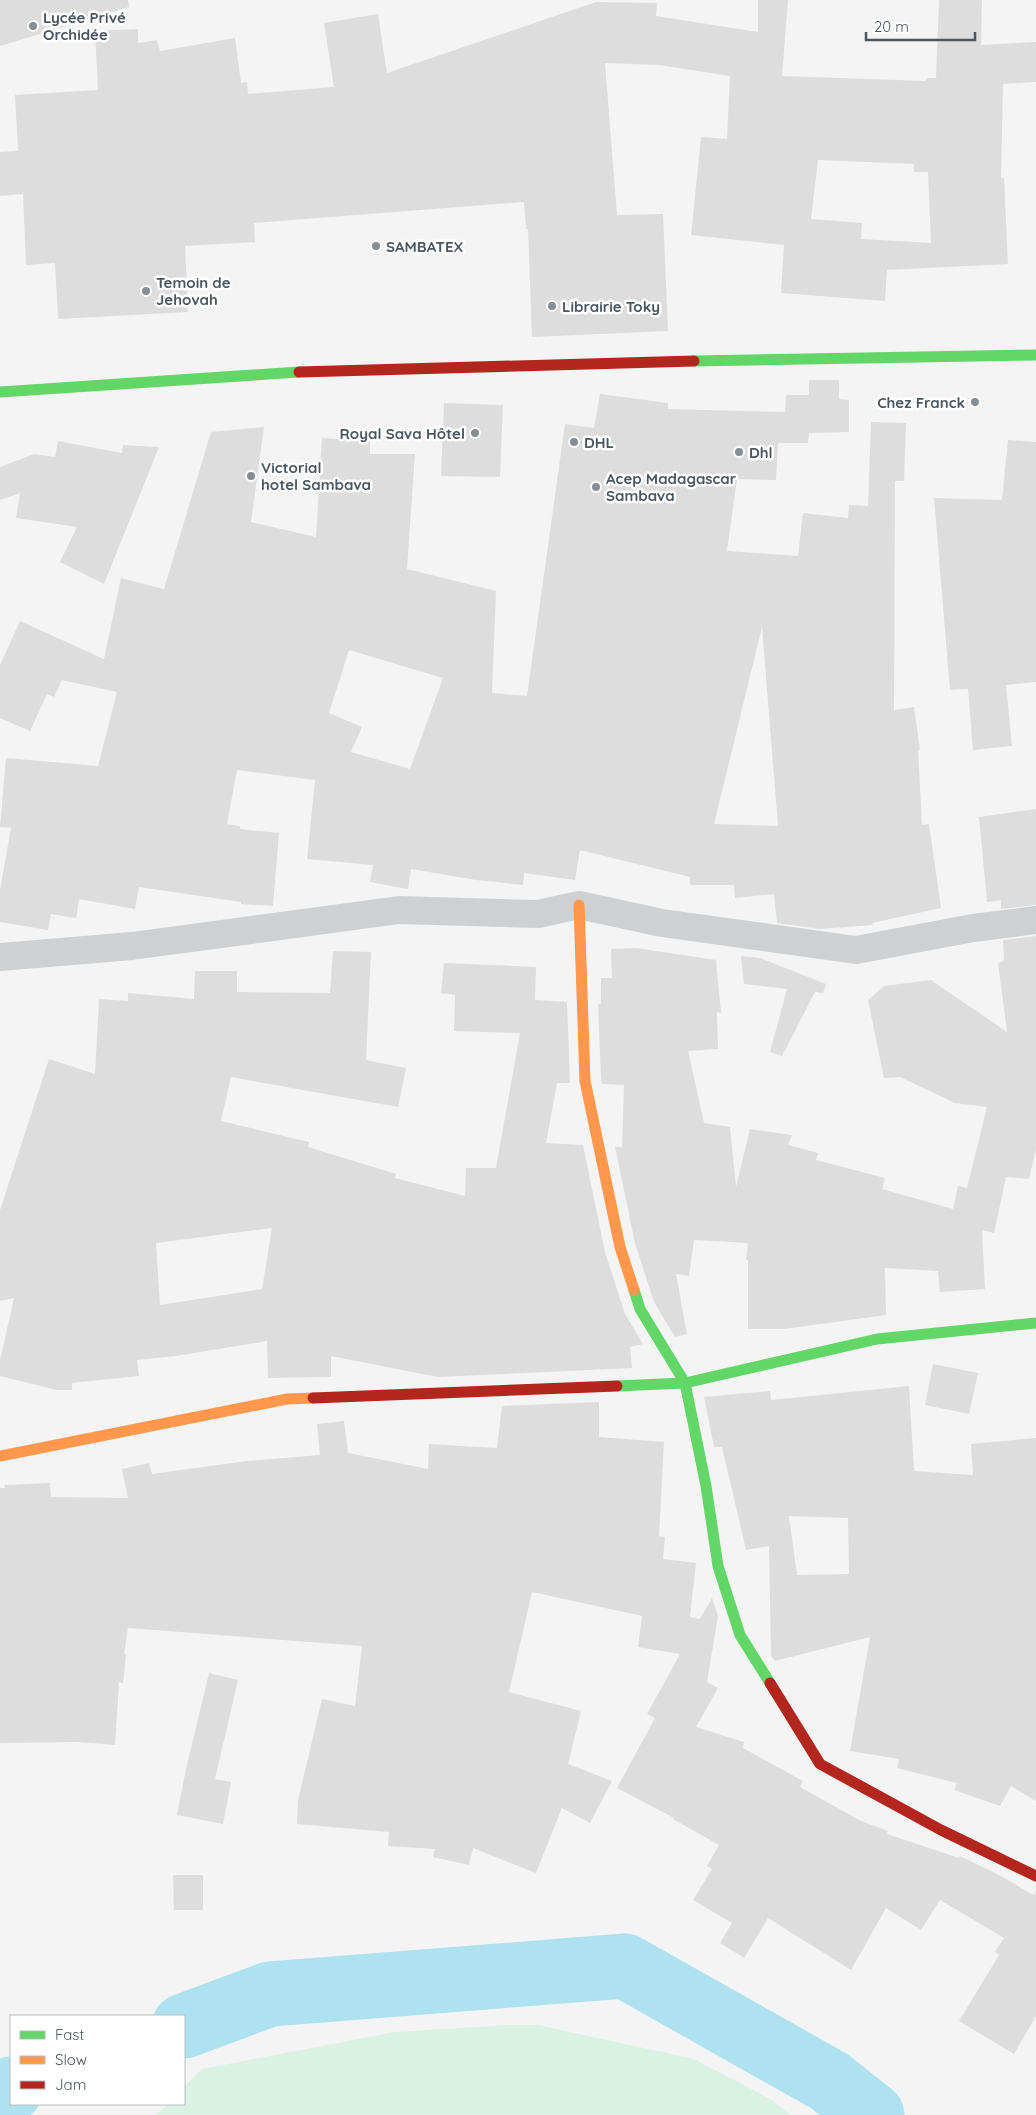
<svg xmlns="http://www.w3.org/2000/svg" width="1036" height="2115" viewBox="0 0 1036 2115" font-family="Quicksand,sans-serif">
<style>
.green{fill:#d9f2e3}
.lines{fill:none;stroke-linecap:round;stroke-linejoin:round}
.river{stroke:#aee2f0;stroke-width:65}
.building{fill:#ddddde;fill-rule:evenodd}
.street{stroke:#ced0d2;stroke-width:28}
.fast{stroke:#63d668;stroke-width:11}
.slow{stroke:#ff974d;stroke-width:11}
.jam{stroke:#b3261e;stroke-width:11}
.poi-dot{fill:#868d94;stroke:#fff;stroke-width:2}
.labels{text-anchor:middle;dominant-baseline:central;stroke-width:5;stroke-linejoin:round;paint-order:stroke}
.poi-label{font-size:15px;font-weight:bold;fill:#4a5661;stroke:#fff;text-anchor:start}
</style>
<rect width="100%" height="100%" fill="#f4f4f4"/>
<path class="green" d="M 508,2025 L 538,2025 L 694,2059 L 772,2100 L 790,2115 L 156,2115 L 168,2104 L 184,2104 L 184,2087 L 202,2069 L 395,2032 Z"/>
<g class="lines">
<path class="river" d="M 184,2026 L 270,1994 L 625,1966 L 829,2081 L 872,2115
M 0,2094 L 11,2089"/>
</g>
<path class="building" d="M 0,0 L 128,0 L 129,7 L 0,46 Z
M 758,0 L 788,0 L 782,76 L 926,81 L 926,78 L 936,78 L 939,0 L 982,0 L 981,45 L 1036,42 L 1036,82 L 1003,84 L 1001,178 L 1004,178 L 1008,264 L 887,270 L 885,301 L 781,293 L 784,245 L 691,235 L 701,137 L 727,139 L 730,76 L 659,65 L 605,63 L 617,215 L 663,214 L 668,331 L 532,337 L 528,229 L 526,229 L 524,202 L 254,223 L 255,242 L 185,246 L 188,312 L 58,319 L 55,263 L 26,265 L 23,194 L 0,196 L 0,152 L 18,151 L 15,95 L 98,90 L 95,31 L 138,29 L 138,43 L 157,40 L 160,51 L 235,38 L 241,83 L 247,82 L 248,94 L 334,87 L 324,23 L 378,14 L 387,73 L 596,2 L 657,3 L 656,16 L 758,32 ZM 818,160 L 914,164 L 914,172 L 928,172 L 931,243 L 861,239 L 862,223 L 811,219 Z
M 809,380 L 839,380 L 839,399 L 849,400 L 849,432 L 809,433 L 808,443 L 778,443 L 776,480 L 737,479 L 727,551 L 798,556 L 803,513 L 848,518 L 849,505 L 868,506 L 871,422 L 906,423 L 904,481 L 895,481 L 894,710 L 914,707 L 920,750 L 918,750 L 922,825 L 929,824 L 941,908 L 872,923 L 873,925 L 820,929 L 777,923 L 774,894 L 735,898 L 734,885 L 690,885 L 690,877 L 580,850 L 575,880 L 524,873 L 523,885 L 476,880 L 411,869 L 408,889 L 370,882 L 373,865 L 307,859 L 315,780 L 237,770 L 227,824 L 240,826 L 240,829 L 279,833 L 273,906 L 241,904 L 241,902 L 139,887 L 135,909 L 79,899 L 76,918 L 51,914 L 48,930 L 0,922 L 0,890 L 11,828 L 0,827 L 6,758 L 98,766 L 117,692 L 62,680 L 54,697 L 47,694 L 30,731 L 0,718 L 0,665 L 20,621 L 104,659 L 121,578 L 164,589 L 211,432 L 264,427 L 251,522 L 316,537 L 322,438 L 370,441 L 370,454 L 415,454 L 407,569 L 496,591 L 492,693 L 527,696 L 565,424 L 594,428 L 600,394 L 668,403 L 668,409 L 785,412 L 786,395 L 809,395 ZM 762,627 L 778,826 L 714,824 ZM 349,650 L 443,678 L 410,769 L 351,752 L 362,727 L 329,713 Z
M 444,403 L 503,405 L 500,477 L 441,476 Z
M 1008,440 L 1036,442 L 1036,682 L 1006,685 L 1012,746 L 973,750 L 968,689 L 950,690 L 934,498 L 1002,500 Z
M 58,441 L 122,453 L 123,445 L 159,447 L 104,584 L 60,562 L 77,527 L 16,518 L 20,493 L 0,500 L 0,467 L 34,454 L 55,457 Z
M 1036,809 L 1036,905 L 1001,909 L 1001,900 L 987,902 L 979,817 Z
M 1036,936 L 1036,1149 L 1029,1179 L 1006,1177 L 994,1233 L 982,1230 L 985,1289 L 940,1292 L 938,1271 L 885,1268 L 886,1315 L 784,1329 L 748,1329 L 748,1260 L 746,1260 L 748,1243 L 694,1240 L 689,1276 L 676,1274 L 687,1334 L 675,1337 L 654,1302 L 635,1243 L 615,1147 L 622,1147 L 624,1085 L 602,1084 L 601,1079 L 598,1004 L 601,1004 L 601,978 L 612,978 L 611,949 L 636,948 L 716,960 L 721,1013 L 717,1012 L 718,1049 L 688,1051 L 704,1123 L 730,1127 L 736,1187 L 750,1129 L 792,1135 L 788,1145 L 818,1153 L 816,1160 L 885,1178 L 882,1189 L 953,1209 L 958,1186 L 967,1188 L 987,1107 L 955,1103 L 900,1077 L 884,1078 L 868,1000 L 884,986 L 931,980 L 1007,1032 L 998,963 L 1004,961 L 1003,940 Z
M 333,951 L 371,952 L 366,1060 L 406,1068 L 398,1107 L 231,1077 L 221,1121 L 309,1142 L 308,1147 L 396,1174 L 395,1178 L 465,1196 L 466,1168 L 496,1168 L 520,1033 L 454,1031 L 455,995 L 441,993 L 444,963 L 536,967 L 535,1000 L 567,1002 L 570,1083 L 557,1083 L 546,1143 L 583,1145 L 605,1252 L 625,1314 L 643,1344 L 630,1347 L 632,1368 L 438,1377 L 331,1356 L 331,1377 L 268,1378 L 267,1341 L 176,1356 L 137,1360 L 139,1376 L 72,1383 L 72,1390 L 57,1390 L 0,1376 L 0,1360 L 14,1298 L 0,1301 L 0,1210 L 49,1059 L 95,1074 L 99,999 L 128,1001 L 128,993 L 194,999 L 195,971 L 237,971 L 237,992 L 330,993 ZM 272,1228 L 262,1289 L 160,1305 L 156,1243 Z
M 741,956 L 760,958 L 826,984 L 823,993 L 815,992 L 782,1056 L 770,1052 L 787,989 L 744,984 Z
M 933,1364 L 978,1373 L 969,1414 L 925,1405 Z
M 909,1386 L 914,1471 L 973,1475 L 971,1444 L 1036,1438 L 1036,1801 L 1011,1786 L 1000,1806 L 954,1790 L 957,1783 L 897,1768 L 899,1759 L 850,1751 L 870,1637 L 775,1661 L 771,1656 L 769,1546 L 746,1550 L 722,1447 L 714,1447 L 704,1397 L 770,1391 L 771,1400 ZM 789,1516 L 848,1518 L 849,1574 L 797,1575 Z
M 599,1402 L 599,1437 L 664,1442 L 659,1536 L 665,1537 L 663,1559 L 696,1563 L 690,1617 L 700,1619 L 712,1598 L 718,1616 L 707,1682 L 718,1688 L 696,1727 L 744,1742 L 743,1748 L 803,1781 L 800,1787 L 861,1821 L 888,1831 L 887,1834 L 959,1858 L 960,1856 L 1001,1876 L 1033,1895 L 1036,1891 L 1036,2016 L 1014,2054 L 959,2021 L 999,1955 L 995,1952 L 1004,1938 L 940,1900 L 921,1930 L 886,1908 L 851,1970 L 768,1918 L 744,1958 L 720,1943 L 732,1923 L 693,1900 L 712,1869 L 707,1866 L 719,1845 L 673,1819 L 674,1818 L 617,1788 L 655,1718 L 647,1714 L 680,1654 L 638,1647 L 642,1616 L 532,1592 L 509,1692 L 581,1711 L 568,1764 L 612,1781 L 590,1823 L 562,1808 L 536,1873 L 473,1848 L 469,1865 L 433,1857 L 435,1849 L 388,1846 L 389,1832 L 297,1824 L 298,1800 L 322,1699 L 355,1706 L 362,1646 L 128,1628 L 124,1654 L 126,1655 L 123,1683 L 119,1682 L 115,1745 L 78,1742 L 0,1743 L 0,1488 L 5,1488 L 5,1485 L 50,1483 L 51,1497 L 128,1498 L 122,1469 L 149,1463 L 152,1474 L 247,1461 L 320,1455 L 317,1424 L 344,1421 L 348,1453 L 428,1469 L 429,1444 L 497,1448 L 502,1406 Z
M 209,1673 L 238,1680 L 215,1779 L 231,1782 L 223,1824 L 177,1815 L 186,1769 Z
M 173,1875 L 203,1875 L 203,1910 L 174,1910 Z"/>
<g class="lines">
<path class="street" d="M 0,957 L 132,946 L 399,910 L 538,914 L 579,905 L 662,923 L 856,950 L 973,928 L 1036,920"/>
<path class="fast" d="M 694,361 L 1036,355
M 0,392 L 299,372
M 634,1290 L 640,1309 L 685,1383 L 706,1486 L 718,1566 L 740,1635 L 770,1683
M 617,1386 L 685,1383 L 877,1339 L 1036,1323"/>
<path class="slow" d="M 579,905 L 585,1081 L 620,1247 L 634,1290
M 0,1456 L 287,1399 L 313,1398"/>
<path class="jam" d="M 299,372 L 694,361
M 313,1398 L 617,1386
M 770,1683 L 820,1764 L 941,1830 L 1036,1876"/>
</g>
<g class="poi-dot">
<circle cx="33" cy="26" r="5"/>
<circle cx="376" cy="246" r="5"/>
<circle cx="146" cy="291" r="5"/>
<circle cx="552" cy="306" r="5"/>
<circle cx="975" cy="402" r="5"/>
<circle cx="475" cy="433" r="5"/>
<circle cx="574" cy="442" r="5"/>
<circle cx="739" cy="452" r="5"/>
<circle cx="251" cy="476" r="5"/>
<circle cx="596" cy="487" r="5"/>
</g>
<g class="labels">
<g class="poi-label">
<text x="43" y="17">Lycée Privé<tspan x="43" dy="17">Orchidée</tspan></text>
<text x="386" y="246">SAMBATEX</text>
<text x="156" y="282">Temoin de<tspan x="156" dy="17">Jehovah</tspan></text>
<text x="562" y="306">Librairie Toky</text>
<text x="965" y="402" text-anchor="end">Chez Franck</text>
<text x="465" y="433" text-anchor="end">Royal Sava Hôtel</text>
<text x="584" y="442">DHL</text>
<text x="749" y="452">Dhl</text>
<text x="261" y="467">Victorial<tspan x="261" dy="17">hotel Sambava</tspan></text>
<text x="606" y="478">Acep Madagascar<tspan x="606" dy="17">Sambava</tspan></text>
</g>
</g>
<rect x="10" y="2015" width="175" height="90" fill="#ffffff" stroke="#b7bbc0"/>
<rect x="20" y="2031" width="25" height="8" fill="#63d668" stroke="#b7bbc0"/>
<text x="55" y="2040" font-size="15" fill="#4a5661">Fast</text>
<rect x="20" y="2056" width="25" height="8" fill="#ff974d" stroke="#b7bbc0"/>
<text x="55" y="2065" font-size="15" fill="#4a5661">Slow</text>
<rect x="20" y="2081" width="25" height="8" fill="#b3261e" stroke="#b7bbc0"/>
<text x="55" y="2090" font-size="15" fill="#4a5661">Jam</text>
<path d="M866 32v8h109v-8" fill="none" stroke="#4a5661" stroke-width="2.5"/>
<text x="874" y="32" font-size="15" fill="#4a5661" stroke="#ffffff" stroke-width="4" paint-order="stroke">20 m</text>
</svg>
